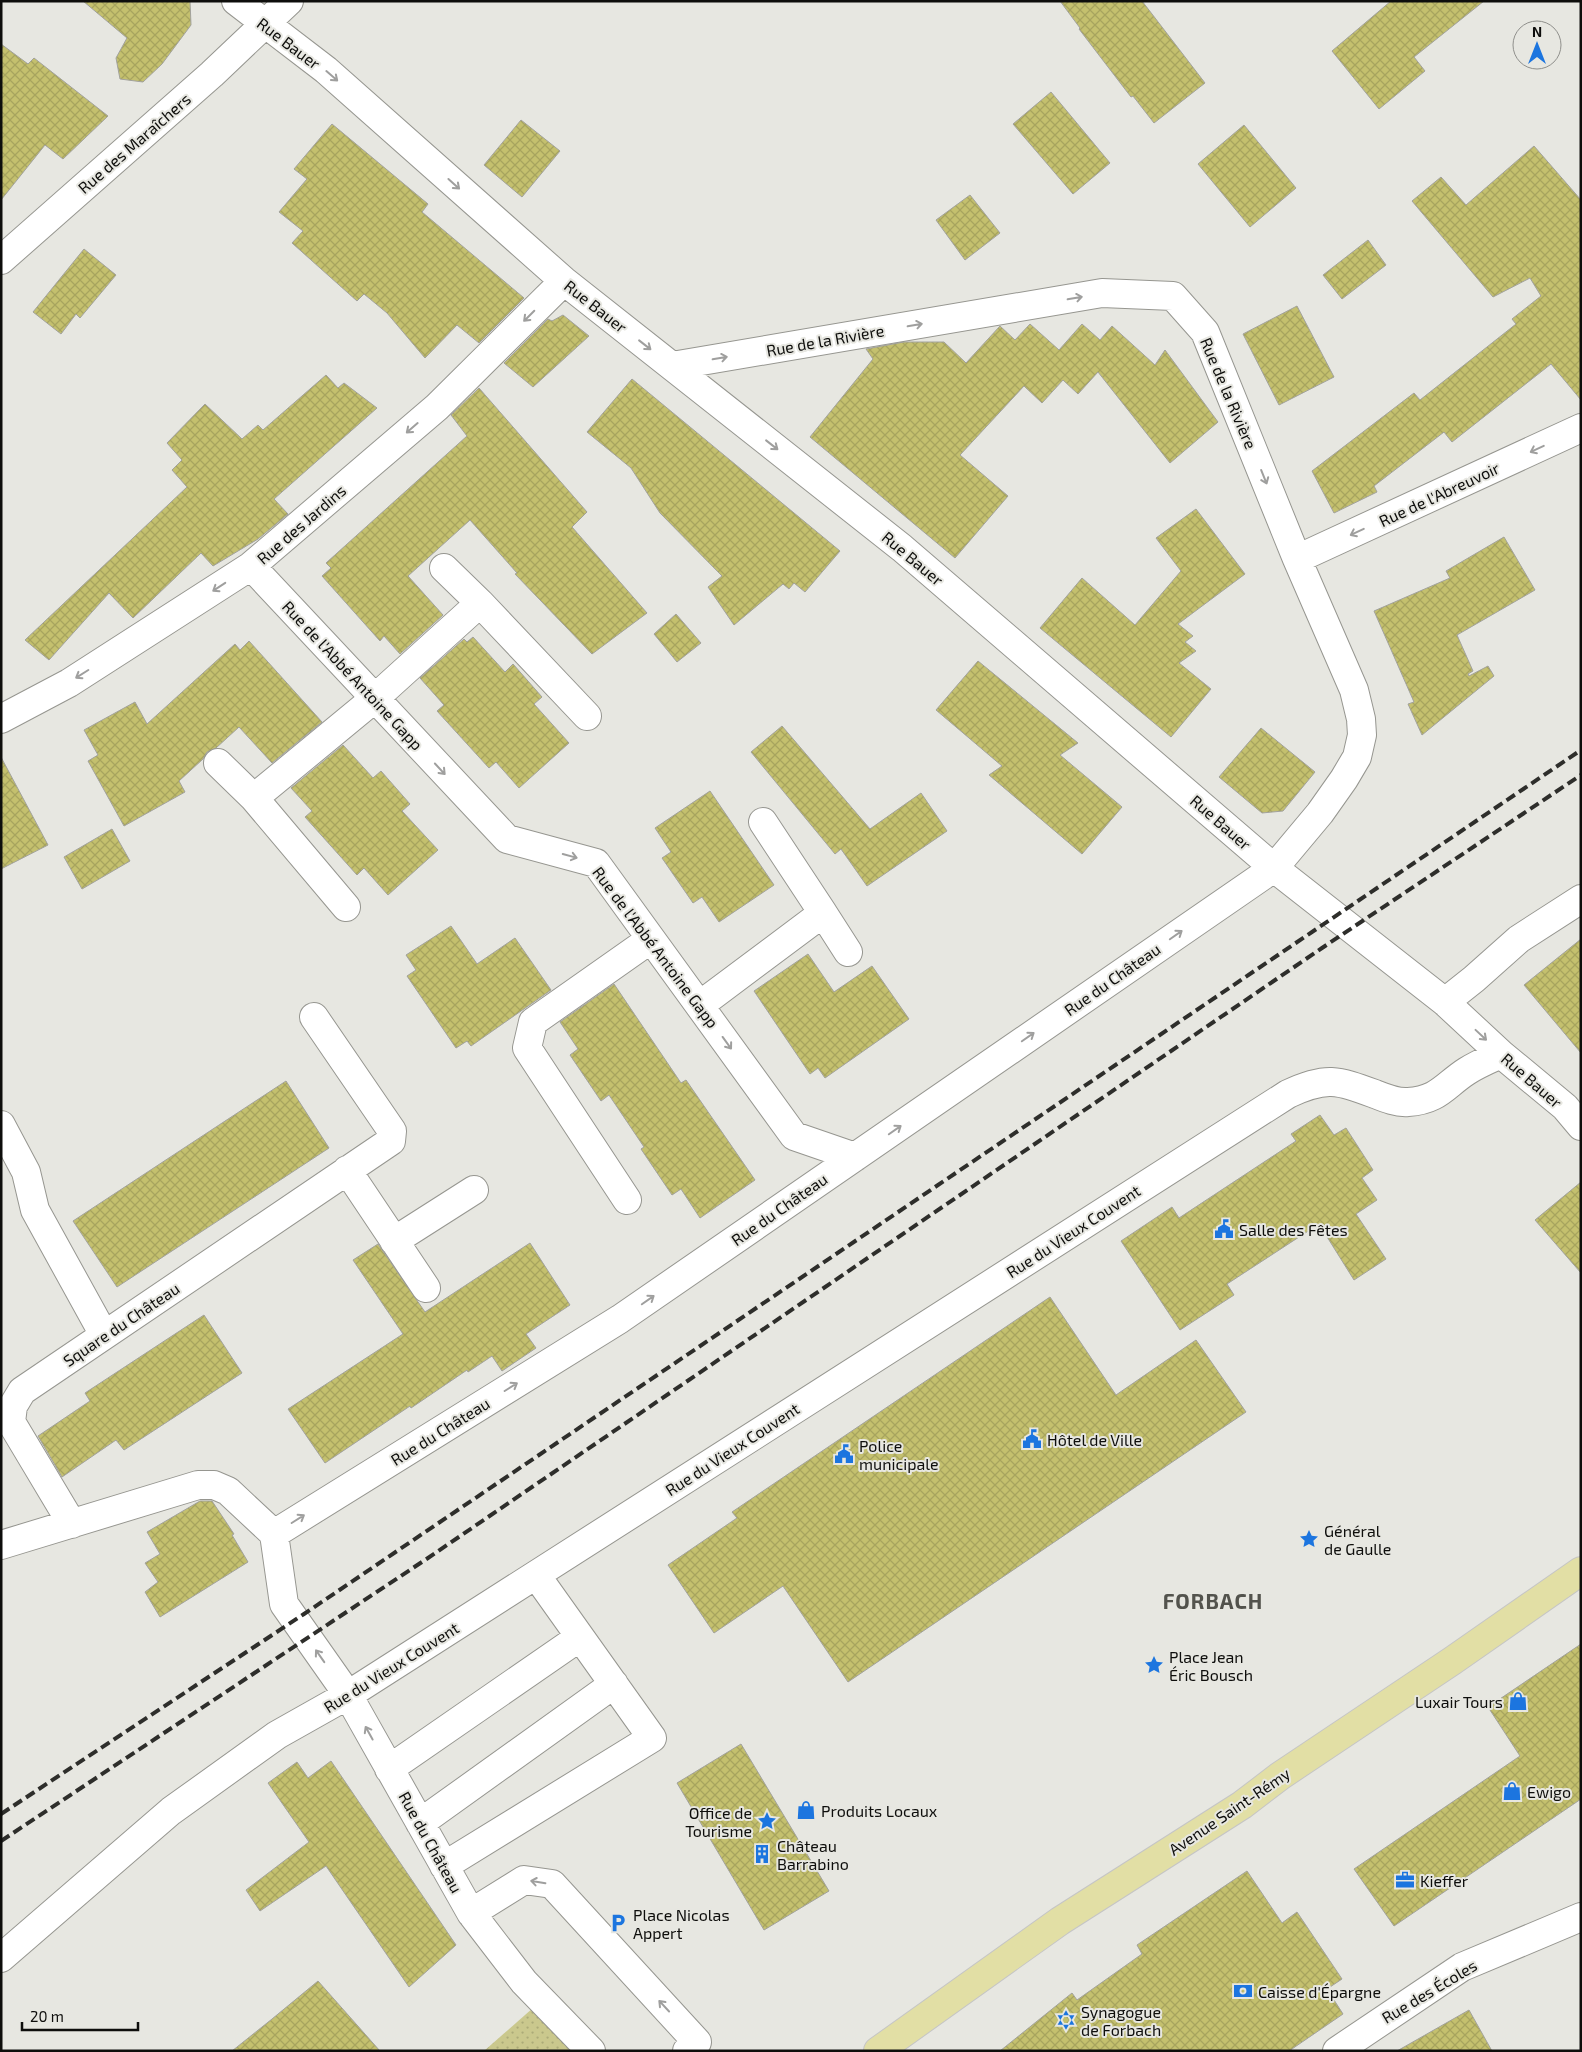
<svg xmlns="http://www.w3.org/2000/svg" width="1582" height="2052" viewBox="0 0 1582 2052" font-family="'Exo 2',sans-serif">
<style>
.park{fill:url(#park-dots)}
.building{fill:url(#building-cross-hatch);stroke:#a2a29c}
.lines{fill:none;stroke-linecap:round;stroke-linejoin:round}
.minor-casing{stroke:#969690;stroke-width:30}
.major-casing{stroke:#c5c5c5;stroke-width:30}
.minor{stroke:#fff;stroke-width:28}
.major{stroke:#e2dfa5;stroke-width:28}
.rail{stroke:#2e2e2b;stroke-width:4;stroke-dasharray:10 5;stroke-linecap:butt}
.oneway{stroke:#9f9f9e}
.labels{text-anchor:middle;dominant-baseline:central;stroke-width:4;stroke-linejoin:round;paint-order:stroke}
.street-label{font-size:16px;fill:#0e0e0c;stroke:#e7e7e1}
.poi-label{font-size:16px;fill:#0e0e0c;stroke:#e7e7e1;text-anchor:start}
.district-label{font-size:21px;font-weight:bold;letter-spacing:1px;fill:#53534d;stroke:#e7e7e1}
</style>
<defs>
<pattern id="park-dots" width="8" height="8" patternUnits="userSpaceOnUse" patternTransform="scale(1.25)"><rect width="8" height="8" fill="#cac88d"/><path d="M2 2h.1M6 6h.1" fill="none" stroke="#acab78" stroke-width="1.8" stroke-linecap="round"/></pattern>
<pattern id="building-cross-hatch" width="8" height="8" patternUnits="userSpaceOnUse" patternTransform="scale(1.25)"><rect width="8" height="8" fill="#c4c06e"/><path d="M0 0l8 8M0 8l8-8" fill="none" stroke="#a7a45e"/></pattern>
</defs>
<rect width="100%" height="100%" fill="#e7e7e1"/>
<path class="park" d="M 542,2000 L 583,2051 L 484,2051 Z"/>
<path class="building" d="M 83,1 L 190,1 L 191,25 L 162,64 L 143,82 L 120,79 L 116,58 L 127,38 Z
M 1060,1 L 1142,1 L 1205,83 L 1154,123 L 1133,96 L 1131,97 L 1079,29 L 1080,28 Z
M 1391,1 L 1484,1 L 1414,57 L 1425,71 L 1379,109 L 1332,51 Z
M 1,44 L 28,64 L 34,58 L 108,116 L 63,159 L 45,145 L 1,200 Z
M 1051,92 L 1110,163 L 1073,194 L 1013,124 Z
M 521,120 L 560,151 L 522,197 L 484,165 Z
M 332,124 L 428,204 L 422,212 L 524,298 L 479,343 L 457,325 L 425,358 L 387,313 L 364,294 L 357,301 L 292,243 L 303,231 L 279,212 L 307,179 L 294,169 Z
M 1244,125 L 1296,188 L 1250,227 L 1198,164 Z
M 1534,146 L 1581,200 L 1581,400 L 1551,364 L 1452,442 L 1444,432 L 1374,486 L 1377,492 L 1334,513 L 1312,471 L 1414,393 L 1420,400 L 1516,324 L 1512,319 L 1541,296 L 1530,278 L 1493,297 L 1412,201 L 1441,177 L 1466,205 Z
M 970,195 L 1000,233 L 965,260 L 936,220 Z
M 1368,240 L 1386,265 L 1342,299 L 1323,275 Z
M 84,249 L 116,275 L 80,318 L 76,314 L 61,334 L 33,312 Z
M 1297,306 L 1334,377 L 1279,405 L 1243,334 Z
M 563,315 L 589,336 L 533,387 L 504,363 L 548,319 L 552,321 Z
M 1030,324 L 1059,350 L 1082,324 L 1100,340 L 1112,326 L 1155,365 L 1165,350 L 1218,422 L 1170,463 L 1098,372 L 1078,394 L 1063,380 L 1042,403 L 1024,386 L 960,455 L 1008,496 L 955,558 L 810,437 L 873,359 L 866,349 L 904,342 L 944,342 L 966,363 L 1000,326 L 1015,340 Z
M 326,375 L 338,388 L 344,383 L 377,408 L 274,499 L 288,514 L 258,539 L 213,566 L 201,553 L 133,618 L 109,593 L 49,660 L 25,640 L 187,487 L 172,470 L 182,460 L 167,443 L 205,404 L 242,439 L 258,425 L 263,430 Z
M 632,379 L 840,551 L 805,592 L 794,583 L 789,589 L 783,584 L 734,625 L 708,587 L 722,576 L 660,513 L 631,468 L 587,432 Z
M 479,388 L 587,512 L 572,527 L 647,613 L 592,654 L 515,574 L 517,573 L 470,520 L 408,576 L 443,615 L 400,654 L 384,636 L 380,641 L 322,576 L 331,568 L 326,563 L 467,436 L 451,415 Z
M 1196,509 L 1245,574 L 1178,624 L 1193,636 L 1185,642 L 1196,651 L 1179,663 L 1211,689 L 1171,737 L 1040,628 L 1082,578 L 1135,625 L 1181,571 L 1156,538 Z
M 1504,537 L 1535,590 L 1457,635 L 1473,671 L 1468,674 L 1469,676 L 1488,666 L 1494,676 L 1422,735 L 1408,704 L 1414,702 L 1374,611 L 1450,578 L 1446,571 Z
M 676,614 L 701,643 L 677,662 L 654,634 Z
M 473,637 L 505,672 L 513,664 L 542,697 L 534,704 L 569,743 L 519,788 L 496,762 L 489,768 L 437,711 L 444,705 L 420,678 L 464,639 L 467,642 Z
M 249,641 L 322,722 L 272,763 L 239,727 L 216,748 L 207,752 L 203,759 L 179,781 L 185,792 L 124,826 L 88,761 L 98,755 L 84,730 L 135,702 L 147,724 L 235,644 L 240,650 Z
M 978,661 L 1078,743 L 1060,755 L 1122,807 L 1082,854 L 989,775 L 1002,766 L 936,710 Z
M 782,726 L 870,829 L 921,793 L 947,831 L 867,886 L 841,849 L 835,854 L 751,752 Z
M 1261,728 L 1315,772 L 1283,811 L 1262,813 L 1219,777 Z
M 343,745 L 373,778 L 381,771 L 410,804 L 402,811 L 438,850 L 388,895 L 364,868 L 357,875 L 305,817 L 312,811 L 291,788 Z
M 1,757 L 48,845 L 1,869 Z
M 710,791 L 774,885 L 719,922 L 702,897 L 693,903 L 662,858 L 671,852 L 655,828 Z
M 112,829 L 130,861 L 82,889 L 64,857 Z
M 451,926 L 477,964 L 515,938 L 551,990 L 471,1046 L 467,1041 L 456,1048 L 407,976 L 416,970 L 406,955 Z
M 1581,939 L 1581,1053 L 1524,985 Z
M 808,954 L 834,992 L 872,966 L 909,1019 L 825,1078 L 818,1068 L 810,1074 L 754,991 Z
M 614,984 L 681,1083 L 686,1080 L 755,1180 L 700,1218 L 681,1189 L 672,1195 L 641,1149 L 644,1147 L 609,1095 L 601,1101 L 570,1055 L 578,1049 L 560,1022 Z
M 286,1081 L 329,1148 L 117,1287 L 73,1221 Z
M 1320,1115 L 1334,1135 L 1346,1128 L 1373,1170 L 1362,1178 L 1377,1200 L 1356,1214 L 1386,1259 L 1354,1280 L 1319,1224 L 1227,1284 L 1234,1295 L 1180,1330 L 1121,1241 L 1172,1207 L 1179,1218 L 1296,1141 L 1291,1134 Z
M 1581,1182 L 1581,1273 L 1535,1220 Z
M 530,1243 L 570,1305 L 526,1334 L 536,1348 L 502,1371 L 492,1356 L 468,1372 L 467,1370 L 411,1408 L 410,1406 L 325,1463 L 288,1409 L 403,1334 L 353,1260 L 378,1244 L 425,1312 Z
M 1050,1297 L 1116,1395 L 1196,1340 L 1246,1412 L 848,1682 L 783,1586 L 714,1633 L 668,1565 L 737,1518 L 732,1512 Z
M 204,1315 L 242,1373 L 124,1450 L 116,1440 L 62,1477 L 38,1436 L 90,1401 L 85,1393 Z
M 200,1501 L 212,1501 L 234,1534 L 232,1535 L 248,1562 L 160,1617 L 145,1592 L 158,1582 L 145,1563 L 160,1554 L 147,1532 Z
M 1581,1644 L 1581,1799 L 1394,1926 L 1354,1869 L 1520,1756 L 1488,1707 Z
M 741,1744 L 829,1891 L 764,1930 L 677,1783 Z
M 331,1761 L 456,1945 L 409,1987 L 326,1866 L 260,1911 L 246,1890 L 309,1842 L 268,1783 L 297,1762 L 308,1778 Z
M 1247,1871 L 1282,1923 L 1297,1912 L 1342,1979 L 1327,1989 L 1343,2014 L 1289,2051 L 1000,2051 L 1072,1993 L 1077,2000 L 1142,1954 L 1137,1945 Z
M 318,1981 L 380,2051 L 232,2051 L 272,2019 Z
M 1469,2010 L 1492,2051 L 1397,2051 Z"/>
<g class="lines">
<g class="minor-casing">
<path id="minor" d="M 236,1 L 326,70 L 564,281 L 902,548 L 1274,868 L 1445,1002 L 1501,1054 L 1565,1107 L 1581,1126
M 1,260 L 212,74 L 289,1
M 1297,559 L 1581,428
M 251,566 L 507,839 L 596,863 L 794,1136 L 855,1157
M 444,568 L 480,603
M 1,719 L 69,683 L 251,566 L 437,407 L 564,281
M 218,763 L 254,798
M 346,907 L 254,798 L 374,699 L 480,603 L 587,716
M 823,913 L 848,952
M 1445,1002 L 1474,979 L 1519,939 L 1581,899
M 700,1005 L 823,913 L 763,822
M 1,1125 L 26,1172 L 35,1210 L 104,1335
M 347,1170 L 426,1288
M 627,1200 L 527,1048 L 533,1022 L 651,939
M 394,1241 L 474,1190
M 72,1524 L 11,1422 L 13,1406 L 22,1391 L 391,1141 L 392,1131 L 314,1017
M 1,1545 L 198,1485 L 214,1485 L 228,1491 L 274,1534
M 389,1769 L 580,1637
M 420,1823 L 614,1684
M 444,1866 L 652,1738 L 536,1575
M 471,1913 L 524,1880 L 552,1884 L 697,2042 L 687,2051
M 1,1958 L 171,1811 L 277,1735 L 348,1695 L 1288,1094 C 1326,1076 1337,1080 1375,1094 C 1385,1098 1397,1103 1408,1102 C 1439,1100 1445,1085 1467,1071 C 1478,1064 1490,1059 1501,1054
M 591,2051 L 524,1982 L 471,1913 L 348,1695 L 284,1604 L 274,1534 L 620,1319 L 1274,868 L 1320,813 L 1344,779 L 1357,757 L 1362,735 L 1361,719 L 1354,690 L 1297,559 L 1205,332 L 1173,296 L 1102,293 L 672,366
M 1337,2051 L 1462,1967 L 1581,1917"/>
</g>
<g class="major-casing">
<path id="major" d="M 878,2051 L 1060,1921 L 1242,1805 L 1280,1776 L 1452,1661 L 1581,1571"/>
</g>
<use href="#minor" class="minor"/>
<use href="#major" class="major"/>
<path class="rail" d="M 1,1814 L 304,1614 L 1581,750
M 1,1841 L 428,1558 L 1322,948 L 1581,775"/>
</g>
<defs><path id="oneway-shaft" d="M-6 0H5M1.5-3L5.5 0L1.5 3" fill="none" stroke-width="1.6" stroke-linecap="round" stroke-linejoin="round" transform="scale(1.25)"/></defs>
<g class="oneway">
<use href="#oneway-shaft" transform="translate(332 76) rotate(41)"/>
<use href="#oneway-shaft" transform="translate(454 184) rotate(42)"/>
<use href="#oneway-shaft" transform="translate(1075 298) rotate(-10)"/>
<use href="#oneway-shaft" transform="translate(529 316) rotate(135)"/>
<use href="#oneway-shaft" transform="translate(915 325) rotate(-10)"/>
<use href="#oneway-shaft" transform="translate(645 345) rotate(38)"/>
<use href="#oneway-shaft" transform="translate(720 358) rotate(-10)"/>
<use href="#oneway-shaft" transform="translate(412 428) rotate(139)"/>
<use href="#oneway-shaft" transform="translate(772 445) rotate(38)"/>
<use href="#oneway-shaft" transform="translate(1537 449) rotate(155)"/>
<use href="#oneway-shaft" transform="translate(1264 477) rotate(68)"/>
<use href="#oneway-shaft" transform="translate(1357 532) rotate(155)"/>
<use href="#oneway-shaft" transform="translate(219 587) rotate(147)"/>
<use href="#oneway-shaft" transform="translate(82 674) rotate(148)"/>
<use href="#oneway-shaft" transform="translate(440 769) rotate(47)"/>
<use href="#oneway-shaft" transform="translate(570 856) rotate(15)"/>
<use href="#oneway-shaft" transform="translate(1176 935) rotate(-35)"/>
<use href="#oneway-shaft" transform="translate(1481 1035) rotate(43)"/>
<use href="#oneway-shaft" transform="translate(1028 1037) rotate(-35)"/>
<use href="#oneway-shaft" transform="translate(727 1043) rotate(54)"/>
<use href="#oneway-shaft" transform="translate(895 1130) rotate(-35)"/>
<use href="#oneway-shaft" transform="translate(648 1300) rotate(-35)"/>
<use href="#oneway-shaft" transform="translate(511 1387) rotate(-32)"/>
<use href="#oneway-shaft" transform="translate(298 1519) rotate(-32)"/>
<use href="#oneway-shaft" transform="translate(320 1656) rotate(-125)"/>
<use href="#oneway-shaft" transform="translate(369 1733) rotate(-119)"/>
<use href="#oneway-shaft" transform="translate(538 1882) rotate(-171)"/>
<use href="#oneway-shaft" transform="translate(664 2006) rotate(-133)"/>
</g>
<defs>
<g id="civic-bare" transform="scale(1.5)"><path d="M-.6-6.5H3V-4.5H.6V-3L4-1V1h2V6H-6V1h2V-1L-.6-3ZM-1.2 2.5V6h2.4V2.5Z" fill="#1c75df" stroke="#e7e7e1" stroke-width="2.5" paint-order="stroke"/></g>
<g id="sight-bare" transform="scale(1.5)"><path d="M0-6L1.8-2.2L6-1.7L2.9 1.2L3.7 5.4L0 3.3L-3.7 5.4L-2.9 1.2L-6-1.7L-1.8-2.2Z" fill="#1c75df" stroke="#e7e7e1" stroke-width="2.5" paint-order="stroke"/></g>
<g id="shop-bare" transform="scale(1.5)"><path d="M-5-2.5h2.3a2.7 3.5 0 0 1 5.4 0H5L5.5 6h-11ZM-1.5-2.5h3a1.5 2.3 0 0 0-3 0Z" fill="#1c75df" stroke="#e7e7e1" stroke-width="2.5" paint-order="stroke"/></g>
<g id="building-bare" transform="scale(1.5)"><path d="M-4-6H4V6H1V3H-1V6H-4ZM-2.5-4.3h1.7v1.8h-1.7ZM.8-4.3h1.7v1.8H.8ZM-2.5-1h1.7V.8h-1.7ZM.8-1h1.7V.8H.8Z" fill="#1c75df" stroke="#e7e7e1" stroke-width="2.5" paint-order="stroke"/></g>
<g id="office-bare" transform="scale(1.5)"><path d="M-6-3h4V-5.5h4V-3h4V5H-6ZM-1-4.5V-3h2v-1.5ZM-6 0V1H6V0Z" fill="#1c75df" stroke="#e7e7e1" stroke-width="2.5" paint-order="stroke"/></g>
<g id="parking-bare" transform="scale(1.5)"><path d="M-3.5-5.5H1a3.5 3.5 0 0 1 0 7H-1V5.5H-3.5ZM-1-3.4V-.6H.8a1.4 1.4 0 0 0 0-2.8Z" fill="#1c75df" stroke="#e7e7e1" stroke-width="2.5" paint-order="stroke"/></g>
<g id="bank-bare" transform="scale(1.5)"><path d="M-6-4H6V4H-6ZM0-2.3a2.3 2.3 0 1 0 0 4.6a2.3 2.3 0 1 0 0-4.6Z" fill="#1c75df" stroke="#e7e7e1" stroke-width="2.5" paint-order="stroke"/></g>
<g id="synagogue-bare" transform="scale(1.5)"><path d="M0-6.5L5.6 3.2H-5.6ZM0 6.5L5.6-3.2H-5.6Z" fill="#1c75df" stroke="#e7e7e1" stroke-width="2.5" paint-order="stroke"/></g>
</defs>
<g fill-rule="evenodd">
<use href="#civic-bare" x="1224" y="1229"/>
<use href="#civic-bare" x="1032" y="1439"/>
<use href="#civic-bare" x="844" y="1454"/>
<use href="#sight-bare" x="1309" y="1539"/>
<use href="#sight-bare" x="1154" y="1665"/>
<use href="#shop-bare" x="1518" y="1701"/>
<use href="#shop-bare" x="1512" y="1791"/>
<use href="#shop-bare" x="806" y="1810"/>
<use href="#sight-bare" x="767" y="1821"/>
<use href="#building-bare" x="762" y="1854"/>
<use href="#office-bare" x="1405" y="1880"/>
<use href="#parking-bare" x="618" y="1923"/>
<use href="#bank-bare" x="1243" y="1991"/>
<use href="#synagogue-bare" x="1066" y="2020"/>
</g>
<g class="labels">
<g class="street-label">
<text transform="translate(289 43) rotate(37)">Rue Bauer</text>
<text transform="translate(134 143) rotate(-41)">Rue des Maraîchers</text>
<text transform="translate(596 306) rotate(38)">Rue Bauer</text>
<text transform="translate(825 340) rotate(-10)">Rue de la Rivière</text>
<text transform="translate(1229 393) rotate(67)">Rue de la Rivière</text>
<text transform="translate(1439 494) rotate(-25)">Rue de l'Abreuvoir</text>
<text transform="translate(301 524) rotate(-41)">Rue des Jardins</text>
<text transform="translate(913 558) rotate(40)">Rue Bauer</text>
<text transform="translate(353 675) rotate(47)">Rue de l'Abbé Antoine Gapp</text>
<text transform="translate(1221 822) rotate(41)">Rue Bauer</text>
<text transform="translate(656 947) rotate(53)">Rue de l'Abbé Antoine Gapp</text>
<text transform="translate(1112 979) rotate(-35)">Rue du Château</text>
<text transform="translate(1532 1080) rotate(41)">Rue Bauer</text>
<text transform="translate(779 1209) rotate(-35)">Rue du Château</text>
<text transform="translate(1073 1231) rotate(-33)">Rue du Vieux Couvent</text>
<text transform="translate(121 1324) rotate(-34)">Square du Château</text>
<text transform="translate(440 1431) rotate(-32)">Rue du Château</text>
<text transform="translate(732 1449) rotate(-33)">Rue du Vieux Couvent</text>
<text transform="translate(391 1667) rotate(-32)">Rue du Vieux Couvent</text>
<text transform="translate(1229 1811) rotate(-34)">Avenue Saint-Rémy</text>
<text transform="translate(431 1842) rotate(61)">Rue du Château</text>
<text transform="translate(1429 1991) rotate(-31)">Rue des Écoles</text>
</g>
<g class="poi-label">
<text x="1239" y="1229">Salle des Fêtes</text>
<text x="1047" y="1439">Hôtel de Ville</text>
<text x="859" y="1445">Police<tspan x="859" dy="18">municipale</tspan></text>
<text x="1324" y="1530">Général<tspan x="1324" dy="18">de Gaulle</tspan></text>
<text x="1169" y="1656">Place Jean<tspan x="1169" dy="18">Éric Bousch</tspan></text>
<text x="1503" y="1701" text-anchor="end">Luxair Tours</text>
<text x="1527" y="1791">Ewigo</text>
<text x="821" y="1810">Produits Locaux</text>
<text x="752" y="1812" text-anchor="end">Office de<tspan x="752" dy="18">Tourisme</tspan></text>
<text x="777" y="1845">Château<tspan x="777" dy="18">Barrabino</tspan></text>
<text x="1420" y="1880">Kieffer</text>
<text x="633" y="1914">Place Nicolas<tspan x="633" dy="18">Appert</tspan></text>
<text x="1258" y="1991">Caisse d'Épargne</text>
<text x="1081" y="2011">Synagogue<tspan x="1081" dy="18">de Forbach</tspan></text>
</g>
<g class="district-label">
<text x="1213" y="1600">FORBACH</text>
</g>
</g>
<rect width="1582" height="2052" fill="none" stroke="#0e0e0c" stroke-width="5"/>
<g transform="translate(1537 45)"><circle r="24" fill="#e7e7e1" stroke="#90908c"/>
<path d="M0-4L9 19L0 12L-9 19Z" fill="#1c75df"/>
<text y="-8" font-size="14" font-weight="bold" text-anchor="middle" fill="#0e0e0c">N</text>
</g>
<path d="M22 2022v8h116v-8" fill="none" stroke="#0e0e0c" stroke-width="2.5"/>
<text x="30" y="2022" font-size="15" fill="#0e0e0c" stroke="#e7e7e1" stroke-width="4" paint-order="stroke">20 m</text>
</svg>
